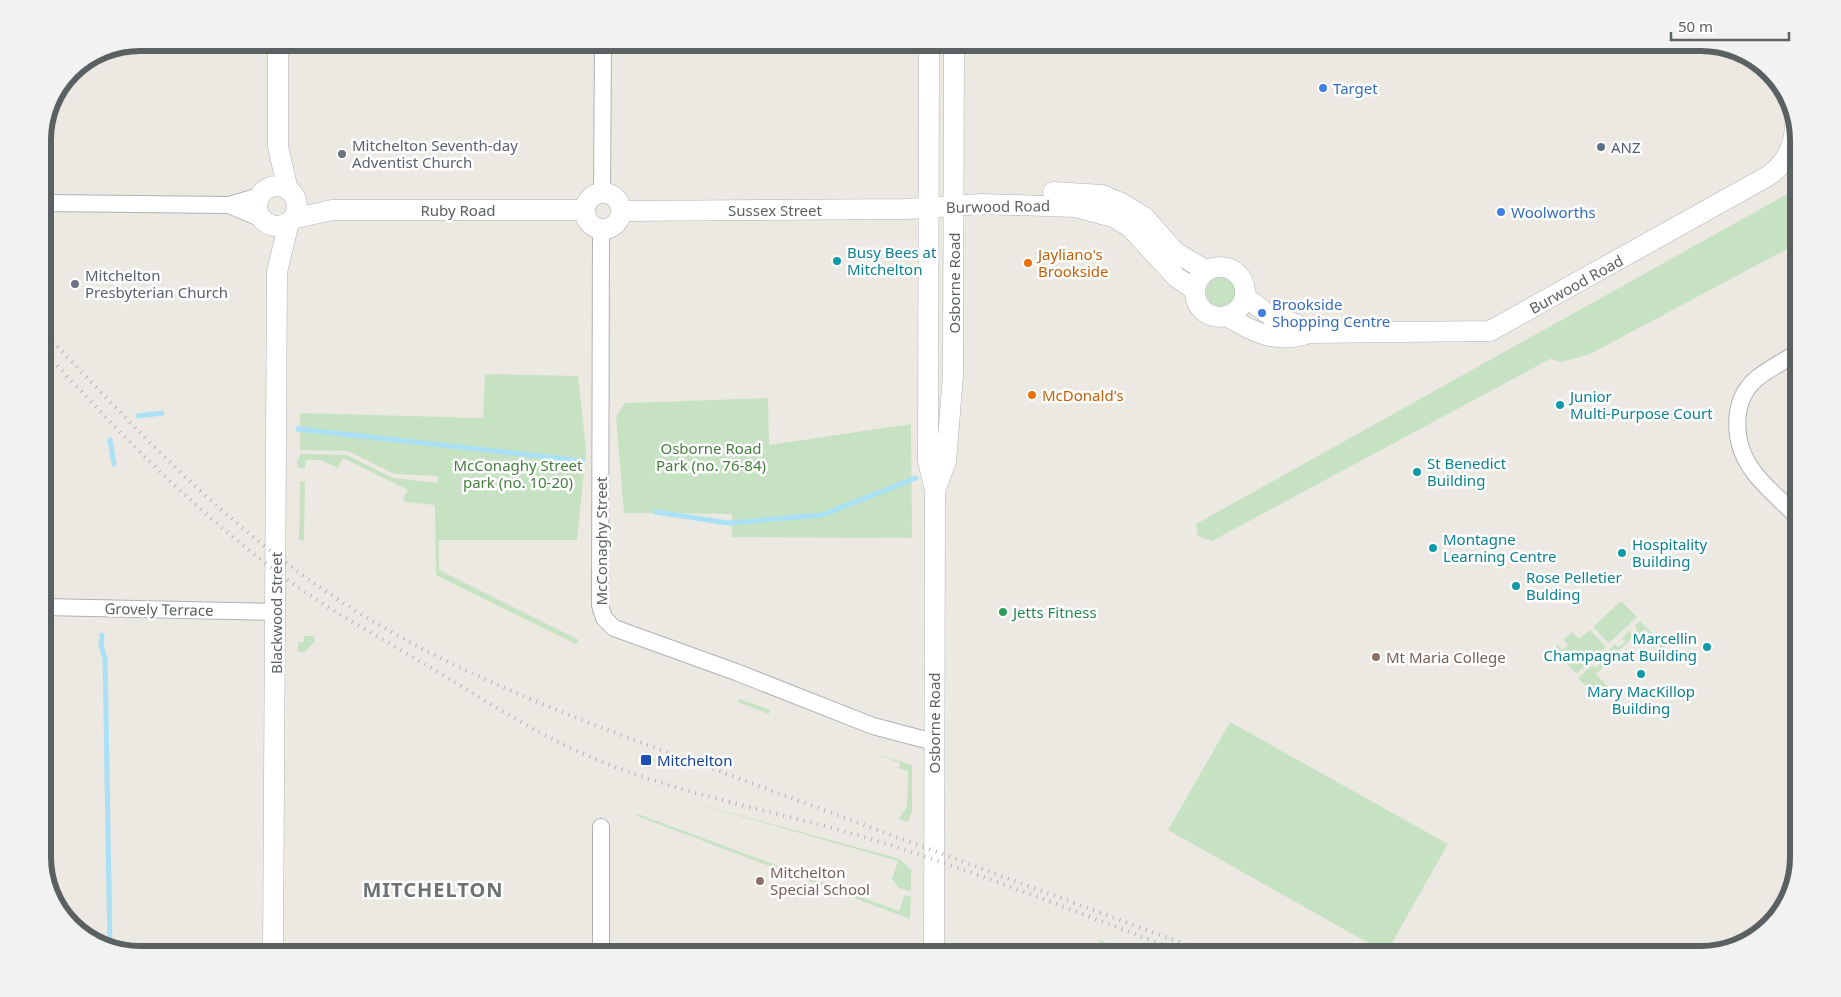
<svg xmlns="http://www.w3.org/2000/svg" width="1841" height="997" viewBox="0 0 1841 997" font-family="'Noto Sans',sans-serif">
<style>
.green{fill:#c7e2c2}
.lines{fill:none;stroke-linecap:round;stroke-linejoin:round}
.stream{stroke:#aae1f6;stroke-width:5}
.minor-casing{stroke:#afb2b4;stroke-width:18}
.tertiary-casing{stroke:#afb2b4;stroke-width:21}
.minor{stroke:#fff;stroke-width:16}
.tertiary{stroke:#fff;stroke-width:20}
.rail{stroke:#b1b2b2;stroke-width:4;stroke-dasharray:1 6;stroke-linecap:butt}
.shop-dot{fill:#3f7fe0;stroke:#fff;stroke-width:2}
.service-dot{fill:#5c6f8a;stroke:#fff;stroke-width:2}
.worship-dot{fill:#6b7280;stroke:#fff;stroke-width:2}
.culture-dot{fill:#0f9aa8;stroke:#fff;stroke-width:2}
.food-dot{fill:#e8710a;stroke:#fff;stroke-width:2}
.leisure-dot{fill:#2e9e5b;stroke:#fff;stroke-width:2}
.education-dot{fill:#8d6e63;stroke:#fff;stroke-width:2}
.transit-dot{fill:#1a4fb4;stroke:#fff;stroke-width:2}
.labels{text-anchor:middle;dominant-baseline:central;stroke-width:5;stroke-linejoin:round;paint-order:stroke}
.shop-label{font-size:15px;fill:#366cbe;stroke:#fff;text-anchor:start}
.worship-label{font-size:15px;fill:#5b616d;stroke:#fff;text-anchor:start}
.service-label{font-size:15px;fill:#4e5e75;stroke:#fff;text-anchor:start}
.street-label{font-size:15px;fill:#5b6062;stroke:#fff}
.culture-label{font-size:15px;fill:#0d838f;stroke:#fff;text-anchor:start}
.food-label{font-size:15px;fill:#c56008;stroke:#fff;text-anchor:start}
.park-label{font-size:15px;fill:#457f3d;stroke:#fff}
.leisure-label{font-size:15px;fill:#27864d;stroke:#fff;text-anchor:start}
.education-label{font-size:15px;fill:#785e54;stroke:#fff;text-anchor:start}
.transit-label{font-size:15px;fill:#164399;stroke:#fff;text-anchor:start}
.district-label{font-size:20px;font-weight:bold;letter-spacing:1px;fill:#6c7274;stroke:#fff}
.rim{fill:none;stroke:#5b6062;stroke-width:6}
</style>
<rect width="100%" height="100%" fill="#ece9e3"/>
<path class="green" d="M 1798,188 L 1798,243 L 1590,354 L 1562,362 L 1550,359 L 1212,541 L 1198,536 L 1196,524 Z
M1206 292a15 15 0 1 1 30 0a15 15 0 1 1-30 0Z
M 485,374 L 578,376 L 586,450 L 577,540 L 439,540 L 439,570 L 579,640 L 576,644 L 436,575 L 435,505 L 406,502 L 403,499 L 408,490 L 343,458 L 338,468 L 320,460 L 306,460 L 305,468 L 298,468 L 297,461 L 301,454 L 347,455 L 393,478 L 438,483 L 438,476 L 394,474 L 348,451 L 300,450 L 300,413 L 483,418 Z
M 768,398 L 769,445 L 911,424 L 912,538 L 732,537 L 732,514 L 624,513 L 616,417 L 625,403 Z
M 300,481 L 305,482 L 304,540 L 299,541 Z
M 1621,601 L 1637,617 L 1609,643 L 1593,627 Z
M 1640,621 L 1665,647 L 1656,656 L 1653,653 L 1660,646 L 1645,629 L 1637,636 L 1636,634 L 1596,674 L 1610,689 L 1599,700 L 1578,678 L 1592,665 L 1595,668 L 1606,659 L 1603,655 L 1615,644 L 1618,647 L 1625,642 L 1622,638 L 1629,631 L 1632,634 L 1637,629 L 1635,625 Z
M 1590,630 L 1606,647 L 1576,674 L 1554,649 L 1558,645 L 1562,650 L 1568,645 L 1563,640 L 1572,632 L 1579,639 Z
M 304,636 L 314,636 L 315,641 L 305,652 L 298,652 L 298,642 L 304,642 Z
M 739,699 L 770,710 L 769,714 L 738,702 Z
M 1230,722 L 1448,844 L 1386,953 L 1168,830 Z
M 873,753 L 912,765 L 912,811 L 908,822 L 898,819 L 907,807 L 908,772 L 899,768 L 900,763 Z
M 680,799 L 900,859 L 911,870 L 911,891 L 899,888 L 892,879 L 898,861 Z
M 638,814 L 899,911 L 905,895 L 911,897 L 910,919 L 637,816 Z
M 1099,940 L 1139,954 L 1099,954 Z"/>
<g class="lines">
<path class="stream" d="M 138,416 L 162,413
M 298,429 L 583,461
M 110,440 L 114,464
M 656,512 L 728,523 L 822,515 L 916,478
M 102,635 L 101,646 L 105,658 L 110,947"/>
<g class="minor-casing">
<path id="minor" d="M 602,193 L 603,42
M 43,203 L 229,205 L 260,196
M 229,205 L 260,218
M 601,230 L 600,605 L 604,618 L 614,628 L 736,672 L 873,726 L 934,742
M 1798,352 C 1785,361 1768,369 1756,379 C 1730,402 1733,444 1753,471 C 1765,488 1784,502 1798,518
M 43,607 L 275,612
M 601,827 L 601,954"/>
</g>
<g class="tertiary-casing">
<path id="tertiary" d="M 278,42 L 278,147 L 288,190
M 929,42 L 928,460 L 935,491 L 934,954
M257 206a20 20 0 1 1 40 0a20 20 0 1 1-40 0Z
M 1053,192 L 1102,195 L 1123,204 L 1144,217 L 1175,252 L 1205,270
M585 211a18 18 0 1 1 36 0a18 18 0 1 1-36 0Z
M 621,211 L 907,209 L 982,204 L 1076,207 L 1113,217 L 1130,227 L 1176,277 L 1194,289
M 292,219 L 332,210 L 584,210
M1195 292a25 25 0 1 1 50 0a25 25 0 1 1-50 0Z
M 1245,297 L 1271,316 L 1296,324 L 1309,333
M 1227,316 C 1253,333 1278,344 1309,333 L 1490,331 L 1768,176 C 1786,164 1794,147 1795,126
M 935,491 L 946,461 L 953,376 L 954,42
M 273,954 L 277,272 L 289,222"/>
</g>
<use href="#minor" class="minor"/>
<use href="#tertiary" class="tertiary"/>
<path class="rail" d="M 43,331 C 137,431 231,532 348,606 C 471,684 608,730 743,780 C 899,838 1055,896 1212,954
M 43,350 C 115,429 188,504 273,569 C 321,606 377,636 430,667 C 479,697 527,728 579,752 C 672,794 774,810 871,839 C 978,872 1083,915 1188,954"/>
</g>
<g class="shop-dot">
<circle cx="1323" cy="88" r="5"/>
<circle cx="1501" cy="212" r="5"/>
<circle cx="1262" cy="313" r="5"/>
</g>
<circle class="service-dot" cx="1601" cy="147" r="5"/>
<g class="worship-dot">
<circle cx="342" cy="154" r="5"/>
<circle cx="75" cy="284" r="5"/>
</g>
<g class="culture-dot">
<circle cx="837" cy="261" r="5"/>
<circle cx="1560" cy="405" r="5"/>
<circle cx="1417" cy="472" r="5"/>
<circle cx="1433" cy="548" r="5"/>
<circle cx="1622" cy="553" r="5"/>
<circle cx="1516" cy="586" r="5"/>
<circle cx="1707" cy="647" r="5"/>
<circle cx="1641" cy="674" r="5"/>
</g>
<g class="food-dot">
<circle cx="1028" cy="263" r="5"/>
<circle cx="1032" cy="395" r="5"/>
</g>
<circle class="leisure-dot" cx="1003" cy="612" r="5"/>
<g class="education-dot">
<circle cx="1376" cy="657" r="5"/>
<circle cx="760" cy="881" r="5"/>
</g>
<rect class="transit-dot" x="640" y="754" width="12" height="12" rx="2.5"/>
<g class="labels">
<g class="shop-label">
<text x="1333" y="88">Target</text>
<text x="1511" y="212">Woolworths</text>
<text x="1272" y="304">Brookside<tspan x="1272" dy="17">Shopping Centre</tspan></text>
</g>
<g class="worship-label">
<text x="352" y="145">Mitchelton Seventh-day<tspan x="352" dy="17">Adventist Church</tspan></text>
<text x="85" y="275">Mitchelton<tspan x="85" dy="17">Presbyterian Church</tspan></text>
</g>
<g class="service-label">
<text x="1611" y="147">ANZ</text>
</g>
<g class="street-label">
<text transform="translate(998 206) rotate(-1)">Burwood Road</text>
<text x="458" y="210">Ruby Road</text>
<text x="775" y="210">Sussex Street</text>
<text transform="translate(954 283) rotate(-90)">Osborne Road</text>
<text transform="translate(1576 284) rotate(-29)">Burwood Road</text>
<text transform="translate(601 541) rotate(-90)">McConaghy Street</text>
<text transform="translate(159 609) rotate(1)">Grovely Terrace</text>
<text transform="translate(276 613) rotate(-90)">Blackwood Street</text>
<text transform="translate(934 723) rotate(-90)">Osborne Road</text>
</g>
<g class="culture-label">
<text x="847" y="252">Busy Bees at<tspan x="847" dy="17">Mitchelton</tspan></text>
<text x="1570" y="396">Junior<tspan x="1570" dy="17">Multi-Purpose Court</tspan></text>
<text x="1427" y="463">St Benedict<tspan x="1427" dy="17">Building</tspan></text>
<text x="1443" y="539">Montagne<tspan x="1443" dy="17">Learning Centre</tspan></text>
<text x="1632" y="544">Hospitality<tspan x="1632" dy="17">Building</tspan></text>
<text x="1526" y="577">Rose Pelletier<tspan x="1526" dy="17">Bulding</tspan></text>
<text x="1697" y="638" text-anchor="end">Marcellin<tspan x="1697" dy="17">Champagnat Building</tspan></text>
<text x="1641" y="691" text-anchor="middle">Mary MacKillop<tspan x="1641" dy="17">Building</tspan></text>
</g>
<g class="food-label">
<text x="1038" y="254">Jayliano's<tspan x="1038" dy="17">Brookside</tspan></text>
<text x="1042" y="395">McDonald's</text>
</g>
<g class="park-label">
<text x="711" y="448">Osborne Road<tspan x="711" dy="17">Park (no. 76-84)</tspan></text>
<text x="518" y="465">McConaghy Street<tspan x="518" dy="17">park (no. 10-20)</tspan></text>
</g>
<g class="leisure-label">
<text x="1013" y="612">Jetts Fitness</text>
</g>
<g class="education-label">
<text x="1386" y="657">Mt Maria College</text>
<text x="770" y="872">Mitchelton<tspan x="770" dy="17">Special School</tspan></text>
</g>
<g class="transit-label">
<text x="657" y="760">Mitchelton</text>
</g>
<g class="district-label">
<text x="433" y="889">MITCHELTON</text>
</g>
</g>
<path d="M0 0H1841V997H0ZM140 51H1701A89 89 0 0 1 1790 140V857A89 89 0 0 1 1701 946H140A89 89 0 0 1 51 857V140A89 89 0 0 1 140 51Z" fill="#f2f2f2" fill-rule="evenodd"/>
<path class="rim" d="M140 51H1701A89 89 0 0 1 1790 140V857A89 89 0 0 1 1701 946H140A89 89 0 0 1 51 857V140A89 89 0 0 1 140 51Z"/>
<path d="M1671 32v8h118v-8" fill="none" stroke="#5b6062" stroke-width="2.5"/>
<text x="1678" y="32" font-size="15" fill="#5b6062" stroke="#ffffff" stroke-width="4" paint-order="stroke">50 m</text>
</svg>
